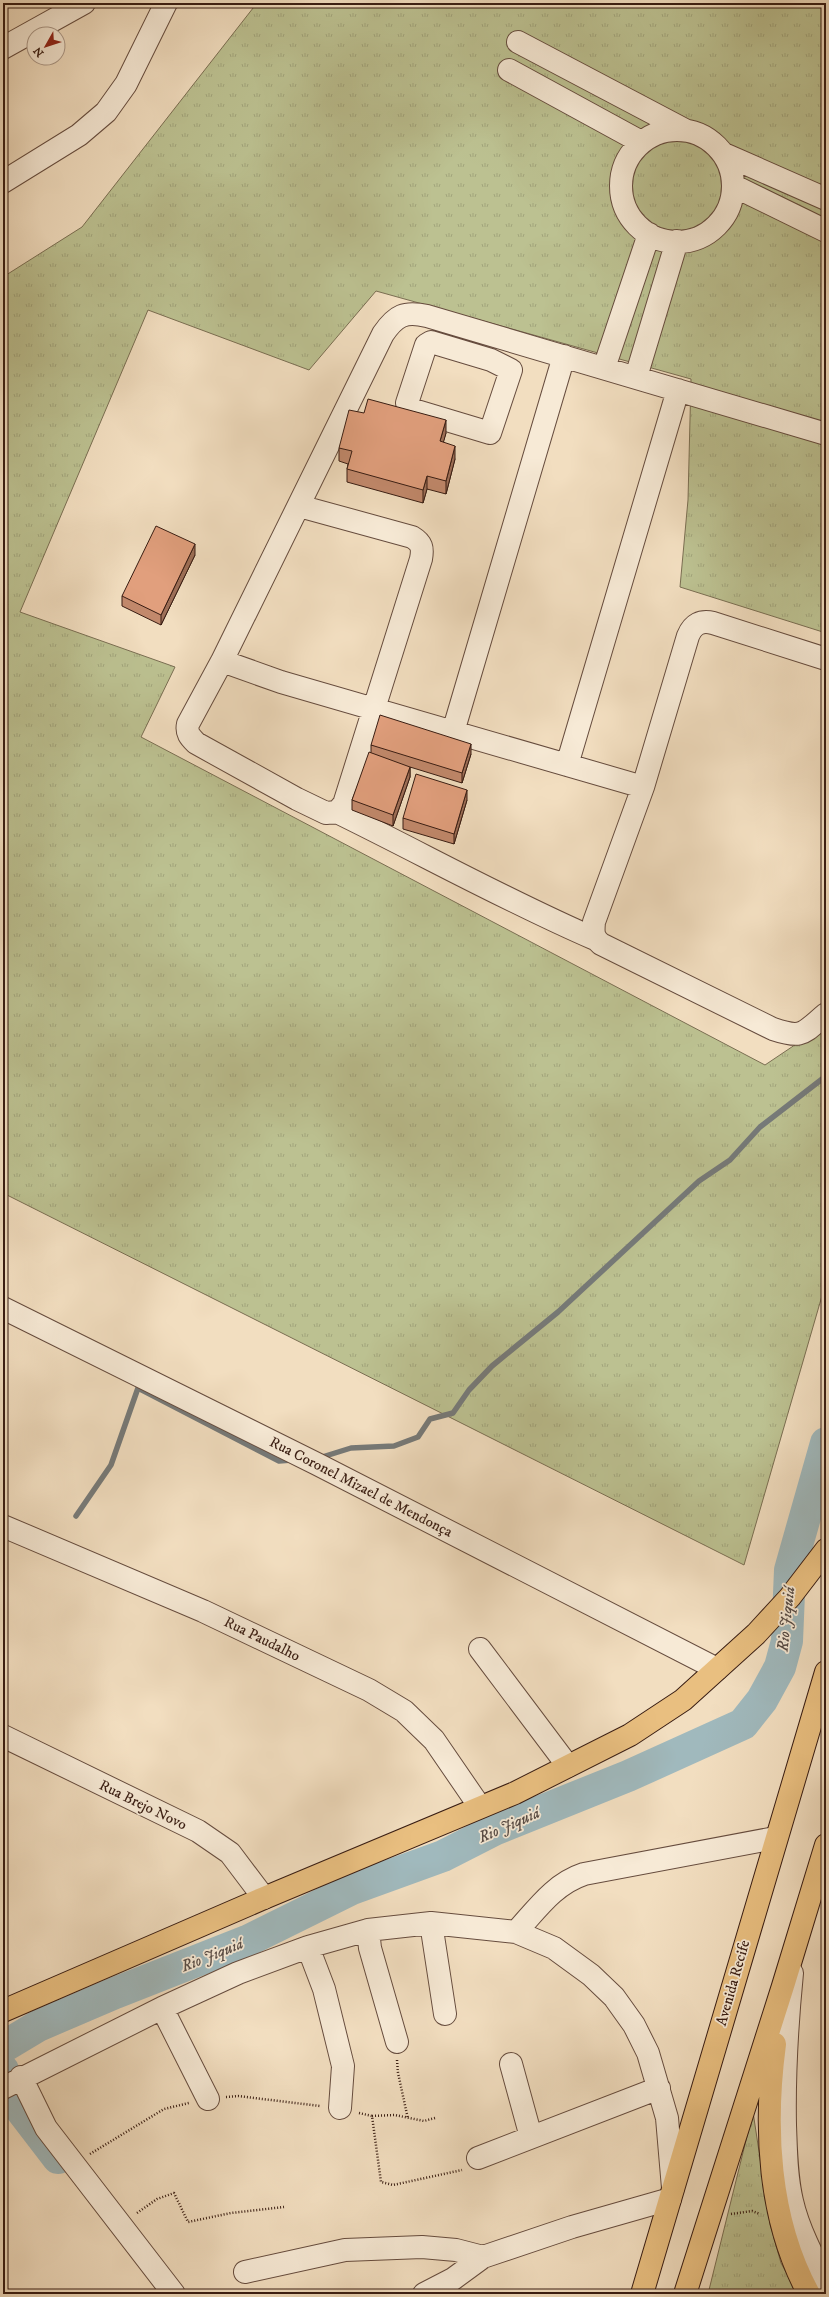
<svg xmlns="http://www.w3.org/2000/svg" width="829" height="2297" viewBox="0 0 829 2297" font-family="'IM FELL DW Pica',serif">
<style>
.grass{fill:url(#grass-tufts);stroke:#7a6e52}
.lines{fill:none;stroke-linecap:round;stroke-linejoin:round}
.stream{stroke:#767a79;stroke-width:5.5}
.river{stroke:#a0b9bd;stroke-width:32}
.minor-casing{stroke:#664c3e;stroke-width:24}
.major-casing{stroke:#381c12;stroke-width:24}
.path{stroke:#381c12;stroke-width:2.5;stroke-dasharray:1 2;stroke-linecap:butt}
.minor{stroke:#f7ead6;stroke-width:22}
.major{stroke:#e9bf80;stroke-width:22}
.wall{fill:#c2896c;stroke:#381c12}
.shaded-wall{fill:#9e6f58;stroke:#381c12}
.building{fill:#e19f7d;stroke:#381c12}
.labels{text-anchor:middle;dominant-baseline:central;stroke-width:3.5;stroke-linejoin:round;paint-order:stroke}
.street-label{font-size:15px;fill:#381c12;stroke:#f7ead6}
.water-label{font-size:16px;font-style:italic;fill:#574b45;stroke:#f7ead6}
</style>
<defs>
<pattern id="grass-tufts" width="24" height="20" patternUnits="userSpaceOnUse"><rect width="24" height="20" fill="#bcc191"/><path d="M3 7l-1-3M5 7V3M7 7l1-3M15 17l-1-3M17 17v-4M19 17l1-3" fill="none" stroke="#a2a57c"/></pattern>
</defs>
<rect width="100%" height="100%" fill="#f2dec0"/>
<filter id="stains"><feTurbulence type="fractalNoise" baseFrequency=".005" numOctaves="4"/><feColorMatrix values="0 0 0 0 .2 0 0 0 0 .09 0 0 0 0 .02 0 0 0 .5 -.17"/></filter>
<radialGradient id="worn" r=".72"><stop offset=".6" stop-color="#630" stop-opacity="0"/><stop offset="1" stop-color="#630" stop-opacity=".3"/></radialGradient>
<path class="grass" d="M 257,3 L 826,3 L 826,633 L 680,587 L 688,500 L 691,379 L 376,291 L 309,370 L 148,310 L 20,612 L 175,667 L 141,737 L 765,1065 L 826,1024 L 826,1282 L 744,1565 L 3,1193 L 3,277 L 82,227 Z
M 753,2112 L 770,2224 L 781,2263 L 798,2294 L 708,2294 Z"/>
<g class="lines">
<path class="stream" d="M 319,1458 L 351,1448 L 394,1446 L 418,1437 L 430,1419 L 453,1413 L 469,1390 L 492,1366 L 558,1312 L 699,1181 L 730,1160 L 760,1127 L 826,1076
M 76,1516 L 111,1465 L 138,1388 L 279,1461 L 292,1460"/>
<path class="river" d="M 3,2047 L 38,2026 L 115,1993 L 247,1941 L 352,1889 L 443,1856 L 494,1830 L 628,1776 L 743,1724 L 762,1700 L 780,1667 L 787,1641 L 790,1570 L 826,1443
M 3,2070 L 15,2102 L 58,2158"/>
<g class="minor-casing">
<path id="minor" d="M 518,42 L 685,130
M 3,48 L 84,3
M 509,70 L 641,142
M621 186a56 56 0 1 1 112 0a56 56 0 1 1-112 0Z
M 724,154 L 826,199
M 3,182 L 79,135 L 106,112 L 126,84 L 166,3
M 734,186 L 826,231
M 431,342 L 491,360 L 511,370 L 490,433 L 410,409 L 407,403 L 426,345 Z
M 604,368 L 649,234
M 636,377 L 677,241
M 826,659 L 713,623 C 701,620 693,624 688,636 L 643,787 L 594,922 C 593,933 593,937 601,944 L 773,1029 C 803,1039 802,1034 826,1014
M 222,661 L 188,724 C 186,733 190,737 196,743 L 297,799 L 326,813 L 337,812 L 344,804 L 421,559 C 423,548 422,543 412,537 L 299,506
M 453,732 L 564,356
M 567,765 L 678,390
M 643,787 L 281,682 L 222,661 L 383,334 C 396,315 405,311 427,316 L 826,434
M 337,812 C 423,854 507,901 595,939
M 3,1308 L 317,1464 L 717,1669
M 3,1526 L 203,1611 L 369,1690 L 404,1711 L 434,1740 L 480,1807
M 480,1649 L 568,1766
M 3,1736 L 198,1831 L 230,1853 L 264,1898
M 431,1923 L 445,2014
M 368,1930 L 370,1948 L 397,2042
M 516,1932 C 537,1909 554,1884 584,1874 L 775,1838
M 308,1947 L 324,1989 L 343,2066 L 340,2108
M 792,1973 C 787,2024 784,2074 785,2125 C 786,2150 786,2176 792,2201 C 798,2228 813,2257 826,2282
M 162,2008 L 208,2099
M 511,2064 L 531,2137
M 21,2077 L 46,2128 L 174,2294
M 3,2088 L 162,2008 L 238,1973 L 308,1947 L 368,1930 L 431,1923 L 516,1932 L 554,1948 L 591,1975 L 614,1997 L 634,2025 L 648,2053 L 667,2118 L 673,2188
M 478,2158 L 659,2088
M 245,2272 L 345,2250 L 422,2247 L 456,2250 L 483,2257 L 572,2227 L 670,2199
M 424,2294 L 453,2279 L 483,2257"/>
</g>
<g class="major-casing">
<path id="major" d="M 3,2011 L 264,1898 L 515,1793 L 630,1735 L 683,1700 L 756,1634 L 790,1597 L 826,1550
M 775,2044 C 764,2127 768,2219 809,2294
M 642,2294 L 826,1672
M 685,2294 L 783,1986 L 826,1845"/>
</g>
<path class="path" d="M 397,2060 L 398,2073 L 408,2119
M 226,2097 L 238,2096 L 320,2106
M 359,2113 L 372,2116
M 435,2118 L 424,2121 L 395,2115 L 372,2116 L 381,2182 L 393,2185 L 462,2170
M 90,2154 L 164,2109 L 189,2103
M 137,2213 L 157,2199 L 174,2193 L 188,2222 L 231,2213 L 284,2207
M 731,2214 L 752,2211 L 760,2214"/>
<use href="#minor" class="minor"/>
<use href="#major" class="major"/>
</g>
<path class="wall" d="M 446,433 L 443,442 L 455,459 L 446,494 L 427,489 L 423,503 L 347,482 L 347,469 L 348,464 L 339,461 L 339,448 Z
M 195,555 L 161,625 L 122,606 L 122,596 Z
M 371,745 L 471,754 L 462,783 L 410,767 L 410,777 L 393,826 L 352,810 L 352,800 L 371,752 Z
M 467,800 L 454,844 L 403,829 L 403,818 Z"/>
<path class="shaded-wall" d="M 446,420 L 446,433 L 440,455 L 440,441 Z
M 455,446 L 455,459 L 446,494 L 446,481 Z
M 427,476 L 427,489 L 423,503 L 423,490 Z
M 195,544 L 195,555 L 161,625 L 161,615 Z
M 471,744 L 471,754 L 462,783 L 462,773 Z
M 410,767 L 410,777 L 393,826 L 393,815 Z
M 467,790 L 467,800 L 454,844 L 454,834 Z"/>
<path class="building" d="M 368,399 L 446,420 L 440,441 L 455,446 L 446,481 L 427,476 L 423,490 L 347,469 L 352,451 L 339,448 L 349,410 L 364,413 Z
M 156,526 L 195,544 L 161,615 L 122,596 Z
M 380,715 L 471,744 L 462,773 L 371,745 Z
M 369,752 L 410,767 L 393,815 L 352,800 Z
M 416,774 L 467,790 L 454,834 L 403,818 Z"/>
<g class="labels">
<g class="street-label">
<text transform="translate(361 1487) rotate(27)">Rua Coronel Mizael de Mendonça</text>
<text transform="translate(262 1639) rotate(26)">Rua Paudalho</text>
<text transform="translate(143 1805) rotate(26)">Rua Brejo Novo</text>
<text transform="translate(733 1983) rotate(-74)">Avenida Recife</text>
</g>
<g class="water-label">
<text transform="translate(786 1619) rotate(-84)">Rio Jiquiá</text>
<text transform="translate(509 1825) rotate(-24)">Rio Jiquiá</text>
<text transform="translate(212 1955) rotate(-22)">Rio Jiquiá</text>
</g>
</g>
<rect width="829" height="2297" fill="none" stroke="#f2dec0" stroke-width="16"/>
<rect x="4" y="4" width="821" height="2289" fill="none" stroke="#381c12" stroke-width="2"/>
<rect x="8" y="8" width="813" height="2281" fill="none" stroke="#381c12"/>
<g transform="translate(46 46) rotate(231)"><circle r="19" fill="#f7ead6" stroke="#ab9888"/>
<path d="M0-3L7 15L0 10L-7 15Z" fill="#8f2418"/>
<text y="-6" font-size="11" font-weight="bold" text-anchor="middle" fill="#381c12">N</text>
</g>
<rect width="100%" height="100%" filter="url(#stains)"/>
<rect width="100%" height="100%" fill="url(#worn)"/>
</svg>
